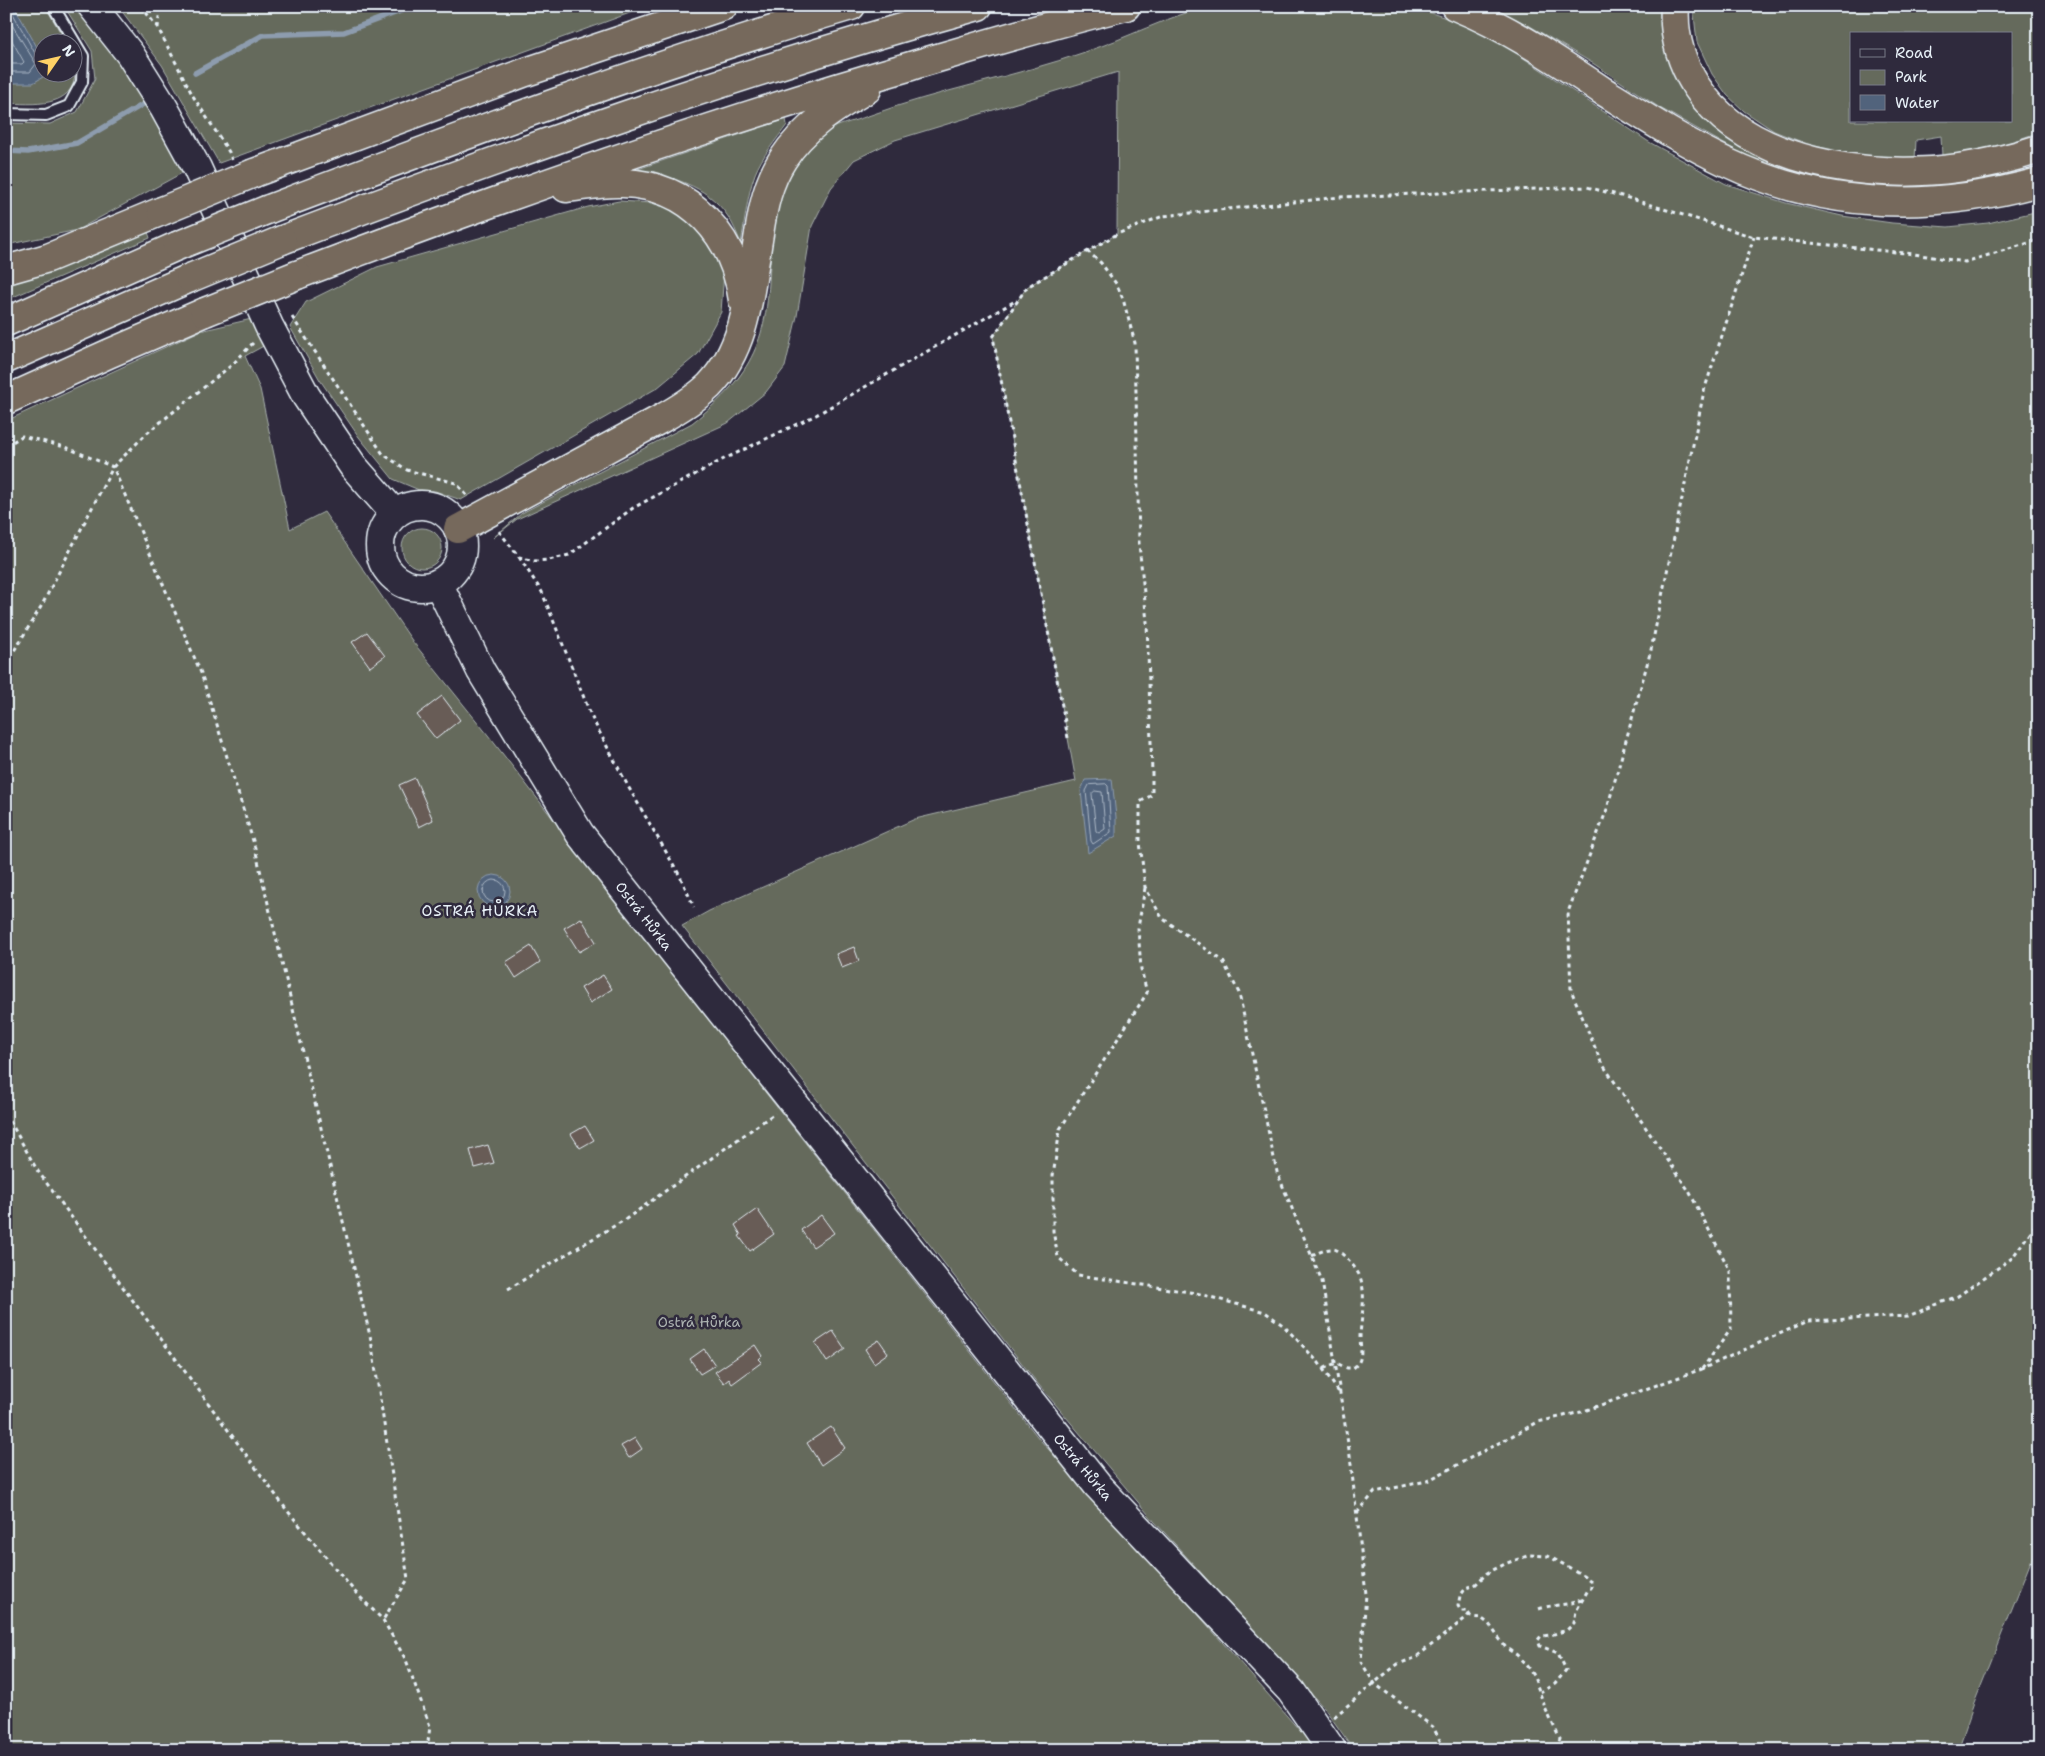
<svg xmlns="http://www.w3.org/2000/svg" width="2045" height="1756" viewBox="0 0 2045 1756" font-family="'Shantell Sans',sans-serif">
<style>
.green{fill:#656a5c;stroke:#a6aeaa;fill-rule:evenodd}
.water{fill:#51637c;stroke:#8d9cae}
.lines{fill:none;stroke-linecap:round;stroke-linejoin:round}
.shore{stroke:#acb8c6;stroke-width:1}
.stream{stroke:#8d9cae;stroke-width:5.5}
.building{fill:#685b57;stroke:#e8f1f8}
.service-casing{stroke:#e8f1f8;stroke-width:14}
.secondary-casing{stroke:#e8f1f8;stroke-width:31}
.trunk-casing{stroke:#e8f1f8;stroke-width:31}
.motorway-casing{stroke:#e8f1f8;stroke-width:31}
.path{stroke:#e8f1f8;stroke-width:3;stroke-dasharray:4 4;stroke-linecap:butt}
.service{stroke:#2f2a3d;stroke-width:10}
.secondary{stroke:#2f2a3d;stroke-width:28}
.trunk{stroke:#76695c;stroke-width:28}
.motorway{stroke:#76695c;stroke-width:28}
.trunk-bridge-casing{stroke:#e8f1f8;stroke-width:31;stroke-linecap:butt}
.motorway-bridge-casing{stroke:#e8f1f8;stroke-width:31;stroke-linecap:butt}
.trunk-bridge{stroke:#76695c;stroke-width:28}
.motorway-bridge{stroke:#76695c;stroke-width:28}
.labels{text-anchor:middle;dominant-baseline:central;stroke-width:5;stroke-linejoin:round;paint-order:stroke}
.street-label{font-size:14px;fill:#e8f1f8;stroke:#2f2a3d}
.park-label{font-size:14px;fill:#adb4b2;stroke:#2f2a3d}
.neighbourhood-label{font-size:15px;letter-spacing:1px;fill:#e8f1f8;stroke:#2f2a3d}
</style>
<rect width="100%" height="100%" fill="#2f2a3d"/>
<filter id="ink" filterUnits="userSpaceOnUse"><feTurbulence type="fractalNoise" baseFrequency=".02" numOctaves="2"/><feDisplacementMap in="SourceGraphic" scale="10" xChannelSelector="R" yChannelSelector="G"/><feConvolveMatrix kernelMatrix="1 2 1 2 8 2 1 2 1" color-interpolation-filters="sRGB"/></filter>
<g filter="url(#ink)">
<path class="green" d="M 6,6 L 45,6 L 66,42 L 42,42 L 42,72 L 72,72 L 73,53 C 76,59 75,66 75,72 C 75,109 31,104 6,103 Z
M 64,6 L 80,6 L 157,116 L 182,173 L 77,230 L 6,245 L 6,123 L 50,124 L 77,112 L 95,79 L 92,51 Z
M 118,6 L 649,6 L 219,163 L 162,65 Z
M 1209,6 L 1411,6 L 1452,20 L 1501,43 L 1649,142 L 1726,184 L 1786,203 L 1842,216 L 1892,223 L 1948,227 L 1988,223 L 2039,211 L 2039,1541 L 1973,1706 L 1958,1750 L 1354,1750 L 1325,1709 L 1154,1521 L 1038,1384 L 682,926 L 709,911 L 915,819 L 1076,781 L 993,337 L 1027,287 L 1117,234 L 1118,72 L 895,140 L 854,160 L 831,188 L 812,226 L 797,316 L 785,367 L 766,392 L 728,423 L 517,519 L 493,538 L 522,513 L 692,423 C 754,374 768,339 770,261 C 771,241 771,208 778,189 C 785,168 804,147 822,134 C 832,126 855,121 868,116 C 939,90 1014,77 1085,52 C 1127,38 1166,17 1209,6 Z
M 1490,6 L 1663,6 L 1670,65 L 1690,102 L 1719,133 L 1752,151 L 1782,162 L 1781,168 L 1746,156 L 1660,108 L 1594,64 L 1530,26 Z
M 1693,6 L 2039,6 L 2039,132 L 1997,147 L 1942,156 L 1941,136 L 1916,140 L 1915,160 L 1873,158 L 1820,149 L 1774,131 L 1744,111 L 1727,95 L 1712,74 L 1697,42 ZM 1851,34 L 2011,34 L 2011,121 L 1851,121 Z
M 786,119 L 787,125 C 776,140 762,156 755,174 C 747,196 745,220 741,243 C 737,234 733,223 727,215 C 706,184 671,178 638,169 Z
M 619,201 L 652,203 L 685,214 L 710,234 L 724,272 L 721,312 L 698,354 L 657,388 L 461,500 L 435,491 L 419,490 L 393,479 L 359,437 L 320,380 L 290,327 L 306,302 L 377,267 L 588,207 Z
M 148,232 L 150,238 L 6,300 L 6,285 L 85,259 Z
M 256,318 L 269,343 L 245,356 L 260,389 L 290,529 L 324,512 L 413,642 L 488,735 L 769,1097 L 1040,1440 L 1188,1603 L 1308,1740 L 1313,1750 L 6,1750 L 6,421 L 200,331 Z
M402 548a20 20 0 1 1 40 0a20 20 0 1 1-40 0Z"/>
<path class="water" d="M 6,6 L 14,6 L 42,56 L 43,77 L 33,83 L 6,83 Z
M 1112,779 L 1116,817 L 1116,836 L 1088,853 L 1081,791 L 1085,780 Z
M478 891a16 16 0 1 1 32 0a16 16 0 1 1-32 0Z"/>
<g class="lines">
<path class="shore" d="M 10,6 L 11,10 L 36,55 L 42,57
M 6,15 L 36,64 L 30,72 L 6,72
M 6,30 L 24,62 L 22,64 L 6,64
M 1106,784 L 1108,786 L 1111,832 L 1093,844 L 1091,841 L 1086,791 L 1089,785 Z
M 1095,791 L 1102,792 L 1105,829 L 1099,833 L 1096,831 L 1092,794 Z
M483 891a11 11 0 1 1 22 0a11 11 0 1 1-22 0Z"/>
<path class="stream" d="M 195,73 L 263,35 L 344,32 L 414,6
M 6,151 L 28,152 L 77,143 L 142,105"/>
</g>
<path class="building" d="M 367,632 L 385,656 L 370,667 L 352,642 Z
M 442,696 L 460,720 L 436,739 L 417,715 Z
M 415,778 L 433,820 L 419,827 L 399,785 Z
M 581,918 L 596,942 L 579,952 L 564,928 Z
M 531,946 L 540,962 L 516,978 L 506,962 Z
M 854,947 L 859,961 L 842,968 L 836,954 Z
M 603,975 L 612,989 L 590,1003 L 581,988 Z
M 585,1126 L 594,1140 L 580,1148 L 571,1134 Z
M 488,1145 L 494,1163 L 475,1168 L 470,1150 Z
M 757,1209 L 774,1234 L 750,1251 L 739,1236 L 741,1235 L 735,1225 Z
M 821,1215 L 834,1233 L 813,1247 L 801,1230 Z
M 833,1331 L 845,1349 L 827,1362 L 815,1343 Z
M 879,1340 L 888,1353 L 874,1363 L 865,1349 Z
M 755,1345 L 762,1356 L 759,1359 L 762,1362 L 732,1384 L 729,1379 L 724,1383 L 715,1372 Z
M 704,1349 L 715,1365 L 700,1374 L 690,1359 Z
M 831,1427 L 845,1448 L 821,1465 L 807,1443 Z
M 635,1438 L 642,1449 L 629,1458 L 621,1446 Z"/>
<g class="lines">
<g class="service-casing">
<path id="service" d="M 6,114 L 46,115 L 69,106 L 82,82 L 83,56 L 53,6"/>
</g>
<g class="secondary-casing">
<path id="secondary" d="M 92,6 L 130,54 L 164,108 L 197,168 L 269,326 L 306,396 L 353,466 L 395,514
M380 546a41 41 0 1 1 82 0a41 41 0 1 1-82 0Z
M 438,583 L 481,671 L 580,834 L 1098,1486 L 1291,1691 L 1332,1750"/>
</g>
<g class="trunk-casing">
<path id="trunk" d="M 1455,6 C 1509,28 1555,59 1603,91 C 1643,116 1685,143 1728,163 C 1828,210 1933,211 2039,182
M 254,173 L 526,72 L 723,6
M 566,188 C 584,186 604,182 623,183 C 691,185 734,236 743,300
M 6,270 L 48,258 L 162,211
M 297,275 C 499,198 703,126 911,66 C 982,45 1054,23 1126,6
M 6,400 L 108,354 L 205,312
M 458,529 L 659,420 C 677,410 694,400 709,386 C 748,346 750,286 759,234 C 763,207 768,182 783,159 C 804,127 834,108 867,89"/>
</g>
<g class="motorway-casing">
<path id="motorway" d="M 1675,6 C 1673,34 1681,62 1696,86 C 1747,165 1872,180 1958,168 C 1986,164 2012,158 2039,149
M 269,209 C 461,136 654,64 851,6
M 282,240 C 511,153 742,71 978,6
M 6,322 L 177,246
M 6,359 L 190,278"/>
</g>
<path class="path" d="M 141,6 L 158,28 L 193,96 L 229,152 L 232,160
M 158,28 L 160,6
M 1087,251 L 1101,263 L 1117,285 L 1123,299 L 1135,343 L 1139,544 L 1147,622 L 1152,773 L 1152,795 L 1140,802 L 1140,842 L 1145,887 L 1162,918 L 1223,961 L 1239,993 L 1277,1172 L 1322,1281 L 1350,1456 L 1366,1594 L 1361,1662 L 1375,1684 L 1433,1727 L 1445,1750
M 292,317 L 383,454 L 407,470 L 456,483 L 469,498
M 6,446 L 22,436 L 65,447 L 113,467 L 201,673 L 254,844 L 371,1340 L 408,1579 L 383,1620
M 499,531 L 519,557 L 534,561 L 549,560 L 569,555 L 633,508 L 722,460 L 816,415 L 1017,300
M 519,557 L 542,592 L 592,718 L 629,788 L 680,876 L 694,907
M 6,664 L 42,605 L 113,467 L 147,433 L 233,364 L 253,343
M 1068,738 L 993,337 L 1027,287 L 1117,234 L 1163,216 L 1340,197 L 1587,187 L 1625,197 L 1754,237 L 1914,254 L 1965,262 L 2039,240
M 1145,888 L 1138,928 L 1141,969 L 1147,993 L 1060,1129 L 1053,1176 L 1053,1231 L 1058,1257 L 1078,1275 L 1196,1293 L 1265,1312 L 1284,1326 L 1319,1363 L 1340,1394
M 6,1114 L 37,1170 L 286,1509 L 355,1592 L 383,1620 L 406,1660 L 430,1726 L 427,1750
M 1312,1256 C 1318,1253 1326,1248 1334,1249 C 1341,1250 1358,1270 1360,1277 C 1367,1295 1361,1317 1360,1336 C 1360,1343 1362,1352 1360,1359 C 1359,1363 1356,1366 1353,1368 L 1347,1368 L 1336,1363 L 1323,1369
M 508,1289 L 626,1219 L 775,1113
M 1702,1369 L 1731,1329 L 1730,1271 L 1689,1191 L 1601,1062 L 1571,990 L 1568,912 L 1607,809 L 1651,650 L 1704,391 L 1754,237
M 1357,1513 L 1375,1492 L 1427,1481 L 1538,1422 L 1581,1412 L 1702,1369 L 1808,1321 L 1908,1316 L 1958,1296 L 2012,1258 L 2039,1220
M 1539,1609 C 1553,1604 1566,1606 1581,1600
M 1469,1614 L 1471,1617 L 1481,1618 L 1489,1624 L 1506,1648 L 1517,1655 L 1526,1665 L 1534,1677 L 1546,1710 L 1560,1739 L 1558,1745 L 1549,1750
M 1334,1717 L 1384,1675 L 1398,1664 L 1415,1658 L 1467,1617 L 1469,1614 L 1467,1611 L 1461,1611 L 1458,1606 L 1460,1596 L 1466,1588 L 1475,1585 L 1487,1573 L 1507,1563 L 1530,1555 L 1548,1556 L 1583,1575 L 1591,1581 L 1591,1588 L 1588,1590 L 1576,1611 L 1574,1623 L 1567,1630 L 1551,1635 L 1541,1636 L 1538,1640 L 1540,1646 L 1558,1653 L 1566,1670 L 1555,1684 L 1540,1692"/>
<use href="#service" class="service"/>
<use href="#secondary" class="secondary"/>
<use href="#trunk" class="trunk"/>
<use href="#motorway" class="motorway"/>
<g class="trunk-bridge-casing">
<path id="trunk-bridge" d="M 162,211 L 254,173
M 205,312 L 297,275"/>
</g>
<g class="motorway-bridge-casing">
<path id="motorway-bridge" d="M 177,246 L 269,209
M 190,278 L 282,240"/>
</g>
<use href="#trunk-bridge" class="trunk-bridge"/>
<use href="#motorway-bridge" class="motorway-bridge"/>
</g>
</g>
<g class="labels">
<g class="street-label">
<text transform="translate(644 916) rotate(52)">Ostrá Hůrka</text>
<text transform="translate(1083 1467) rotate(50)">Ostrá Hůrka</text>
</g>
<g class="park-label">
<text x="699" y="1322">Ostrá Hůrka</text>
</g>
<g class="neighbourhood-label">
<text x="480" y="911">OSTRÁ HŮRKA</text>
</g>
</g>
<rect width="2045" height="1756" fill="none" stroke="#2f2a3d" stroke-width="25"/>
<rect x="12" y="12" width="2020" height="1731" fill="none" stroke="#e8f1f8" stroke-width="2" filter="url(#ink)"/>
<rect x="1850" y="32" width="162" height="90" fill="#2f2a3d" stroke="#797a88"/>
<rect x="1860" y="49" width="25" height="8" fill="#2f2a3d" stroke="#797a88"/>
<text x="1895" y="58" font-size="15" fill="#e8f1f8">Road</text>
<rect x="1860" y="70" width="25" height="15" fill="#656a5c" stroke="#797a88"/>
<text x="1895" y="82" font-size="15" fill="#e8f1f8">Park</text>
<rect x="1860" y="95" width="25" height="15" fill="#51637c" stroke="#797a88"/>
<text x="1895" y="108" font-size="15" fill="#e8f1f8">Water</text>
<g transform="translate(58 58) rotate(56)"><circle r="24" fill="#2f2a3d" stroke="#797a88"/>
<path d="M0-4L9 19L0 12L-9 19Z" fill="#ffd166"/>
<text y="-8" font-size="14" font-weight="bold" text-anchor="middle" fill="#e8f1f8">N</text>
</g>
</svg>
